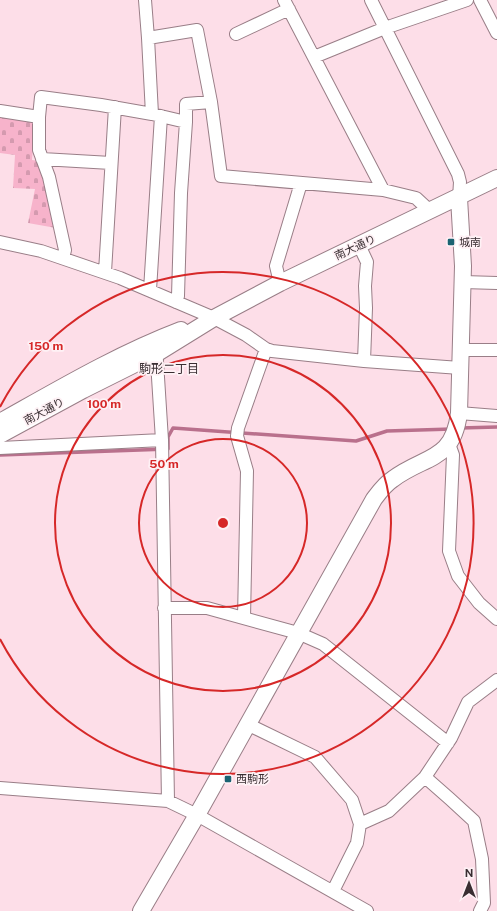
<svg xmlns="http://www.w3.org/2000/svg" width="497" height="911" viewBox="0 0 497 911" font-family="'Public Sans','Noto Sans JP',sans-serif">
<style>
.cemetery{fill:url(#cemetery-stones)}
.lines{fill:none;stroke-linecap:round;stroke-linejoin:round}
.stream{stroke:#b9708c;stroke-width:3.5}
.minor-casing{stroke:#997e87;stroke-width:14}
.tertiary-casing{stroke:#997e87;stroke-width:18}
.minor{stroke:#fff;stroke-width:12}
.tertiary{stroke:#fff;stroke-width:16}
.ring{fill:none;stroke:#d62828;stroke-width:2}
.poi-dot{fill:#1b6372;stroke:#fef1f5;stroke-width:1.5}
.labels{text-anchor:middle;dominant-baseline:central;stroke-width:3.5;stroke-linejoin:round;paint-order:stroke}
.poi-label{font-size:11px;fill:#392e32;stroke:#fef1f5;text-anchor:start}
.street-label{font-size:11px;fill:#392e32;stroke:#fef1f5}
.neighbourhood-label{font-size:12px;fill:#392e32;stroke:#fef1f5}
.centre{fill:#d62828;stroke:#fef1f5;stroke-width:2}
.ring-label{font-size:12px;text-anchor:middle;font-weight:bold;fill:#d62828;stroke:#fef1f5;stroke-width:3.5;stroke-linejoin:round;paint-order:stroke}
</style>
<defs>
<pattern id="cemetery-stones" width="16" height="16" patternUnits="userSpaceOnUse"><rect width="16" height="16" fill="#f7b3cb"/><path d="M2 7V4a2 2 0 0 1 4 0v3zM10 15v-3a2 2 0 0 1 4 0v3z" fill="#d49aaf"/></pattern>
</defs>
<rect width="100%" height="100%" fill="#fddee8"/>
<path class="cemetery" d="M 0,115 L 35,119 L 32,160 L 39,161 L 48,191 L 56,228 L 28,223 L 35,189 L 13,188 L 15,155 L 0,153 Z"/>
<g class="lines">
<path class="stream" d="M 460,428 L 497,427
M 0,455 L 168,449 L 168,437 L 173,428 L 356,441 L 387,431 L 452,429"/>
<g class="minor-casing">
<path id="minor" d="M 145,0 L 148,38 L 197,30 L 211,102
M 284,0 L 383,190
M 371,0 L 458,174 L 460,182 L 459,198
M 480,0 L 497,33
M 236,34 L 289,9
M 148,38 L 152,114 L 186,122 L 186,104 L 211,102 L 221,176 L 383,190 L 416,198 L 430,211
M 314,57 L 385,28 L 467,0
M 0,111 L 39,117
M 42,159 L 111,163
M 0,242 L 41,251 L 120,278 L 214,318 L 246,335 L 266,349 L 272,351 L 364,361 L 460,368
M 359,245 L 367,262 L 365,286 L 366,308 L 364,361
M 63,258 L 65,250 L 49,177 L 39,150 L 39,117 L 41,97 L 101,105 L 152,114
M 105,272 L 115,107
M 463,282 L 497,283
M 280,283 L 276,266 L 301,183
M 150,290 L 161,116
M 176,302 L 178,296 L 181,193 L 186,122
M 156,346 L 162,440 L 168,801 L 197,815 L 367,911
M 460,350 L 497,350
M 459,413 L 497,416
M 449,444 L 453,455 L 449,551 L 458,576 L 479,603 L 497,619
M 0,448 L 162,440
M 164,608 L 207,608 L 298,633 L 323,644 L 448,743
M 244,618 L 247,471 L 237,436 L 238,428 L 266,349
M 247,724 L 315,757 L 352,800 L 360,824 L 357,843 L 333,891
M 425,777 L 450,799 L 474,821 L 482,859 L 484,903 L 480,911
M 0,788 L 168,801
M 360,824 L 389,811 L 425,777 L 451,738 L 468,702 L 497,680"/>
</g>
<g class="tertiary-casing">
<path id="tertiary" d="M 0,422 C 59,389 118,354 181,330
M 0,435 L 83,390 L 159,352 L 214,318 L 280,283 L 497,178
M 141,911 L 197,815 L 374,499 C 380,491 385,484 393,479 C 425,455 453,462 459,413 L 463,266 L 459,198"/>
</g>
<use href="#minor" class="minor"/>
<use href="#tertiary" class="tertiary"/>
</g>
<g class="ring">
<circle cx="223" cy="523" r="84"/>
<circle cx="223" cy="523" r="168"/>
<path d="M0 407A251 251 0 1 1 0 639"/>
</g>
<g class="poi-dot">
<rect x="447" y="238" width="8" height="8" rx="2"/>
<rect x="224" y="775" width="8" height="8" rx="2"/>
</g>
<g class="labels">
<g class="poi-label">
<text x="459" y="242">城南</text>
<text x="236" y="779">西駒形</text>
</g>
<g class="street-label">
<text transform="translate(355 247) rotate(-25)">南大通り</text>
<text transform="translate(44 411) rotate(-28)">南大通り</text>
</g>
<g class="neighbourhood-label">
<text x="169" y="369">駒形二丁目</text>
</g>
</g>
<circle cx="223" cy="523" r="6" class="centre"/>
<g class="ring-label">
<text x="46" y="350">150 m</text>
<text x="104" y="408">100 m</text>
<text x="164" y="468">50 m</text>
</g>
<g transform="translate(469 883)" stroke="#fef1f5" stroke-width="3" paint-order="stroke">
<path d="M0-3L7 15L0 10L-7 15Z" fill="#392e32"/>
<text y="-6" font-size="11" font-weight="bold" text-anchor="middle" fill="#392e32">N</text>
</g>
</svg>
